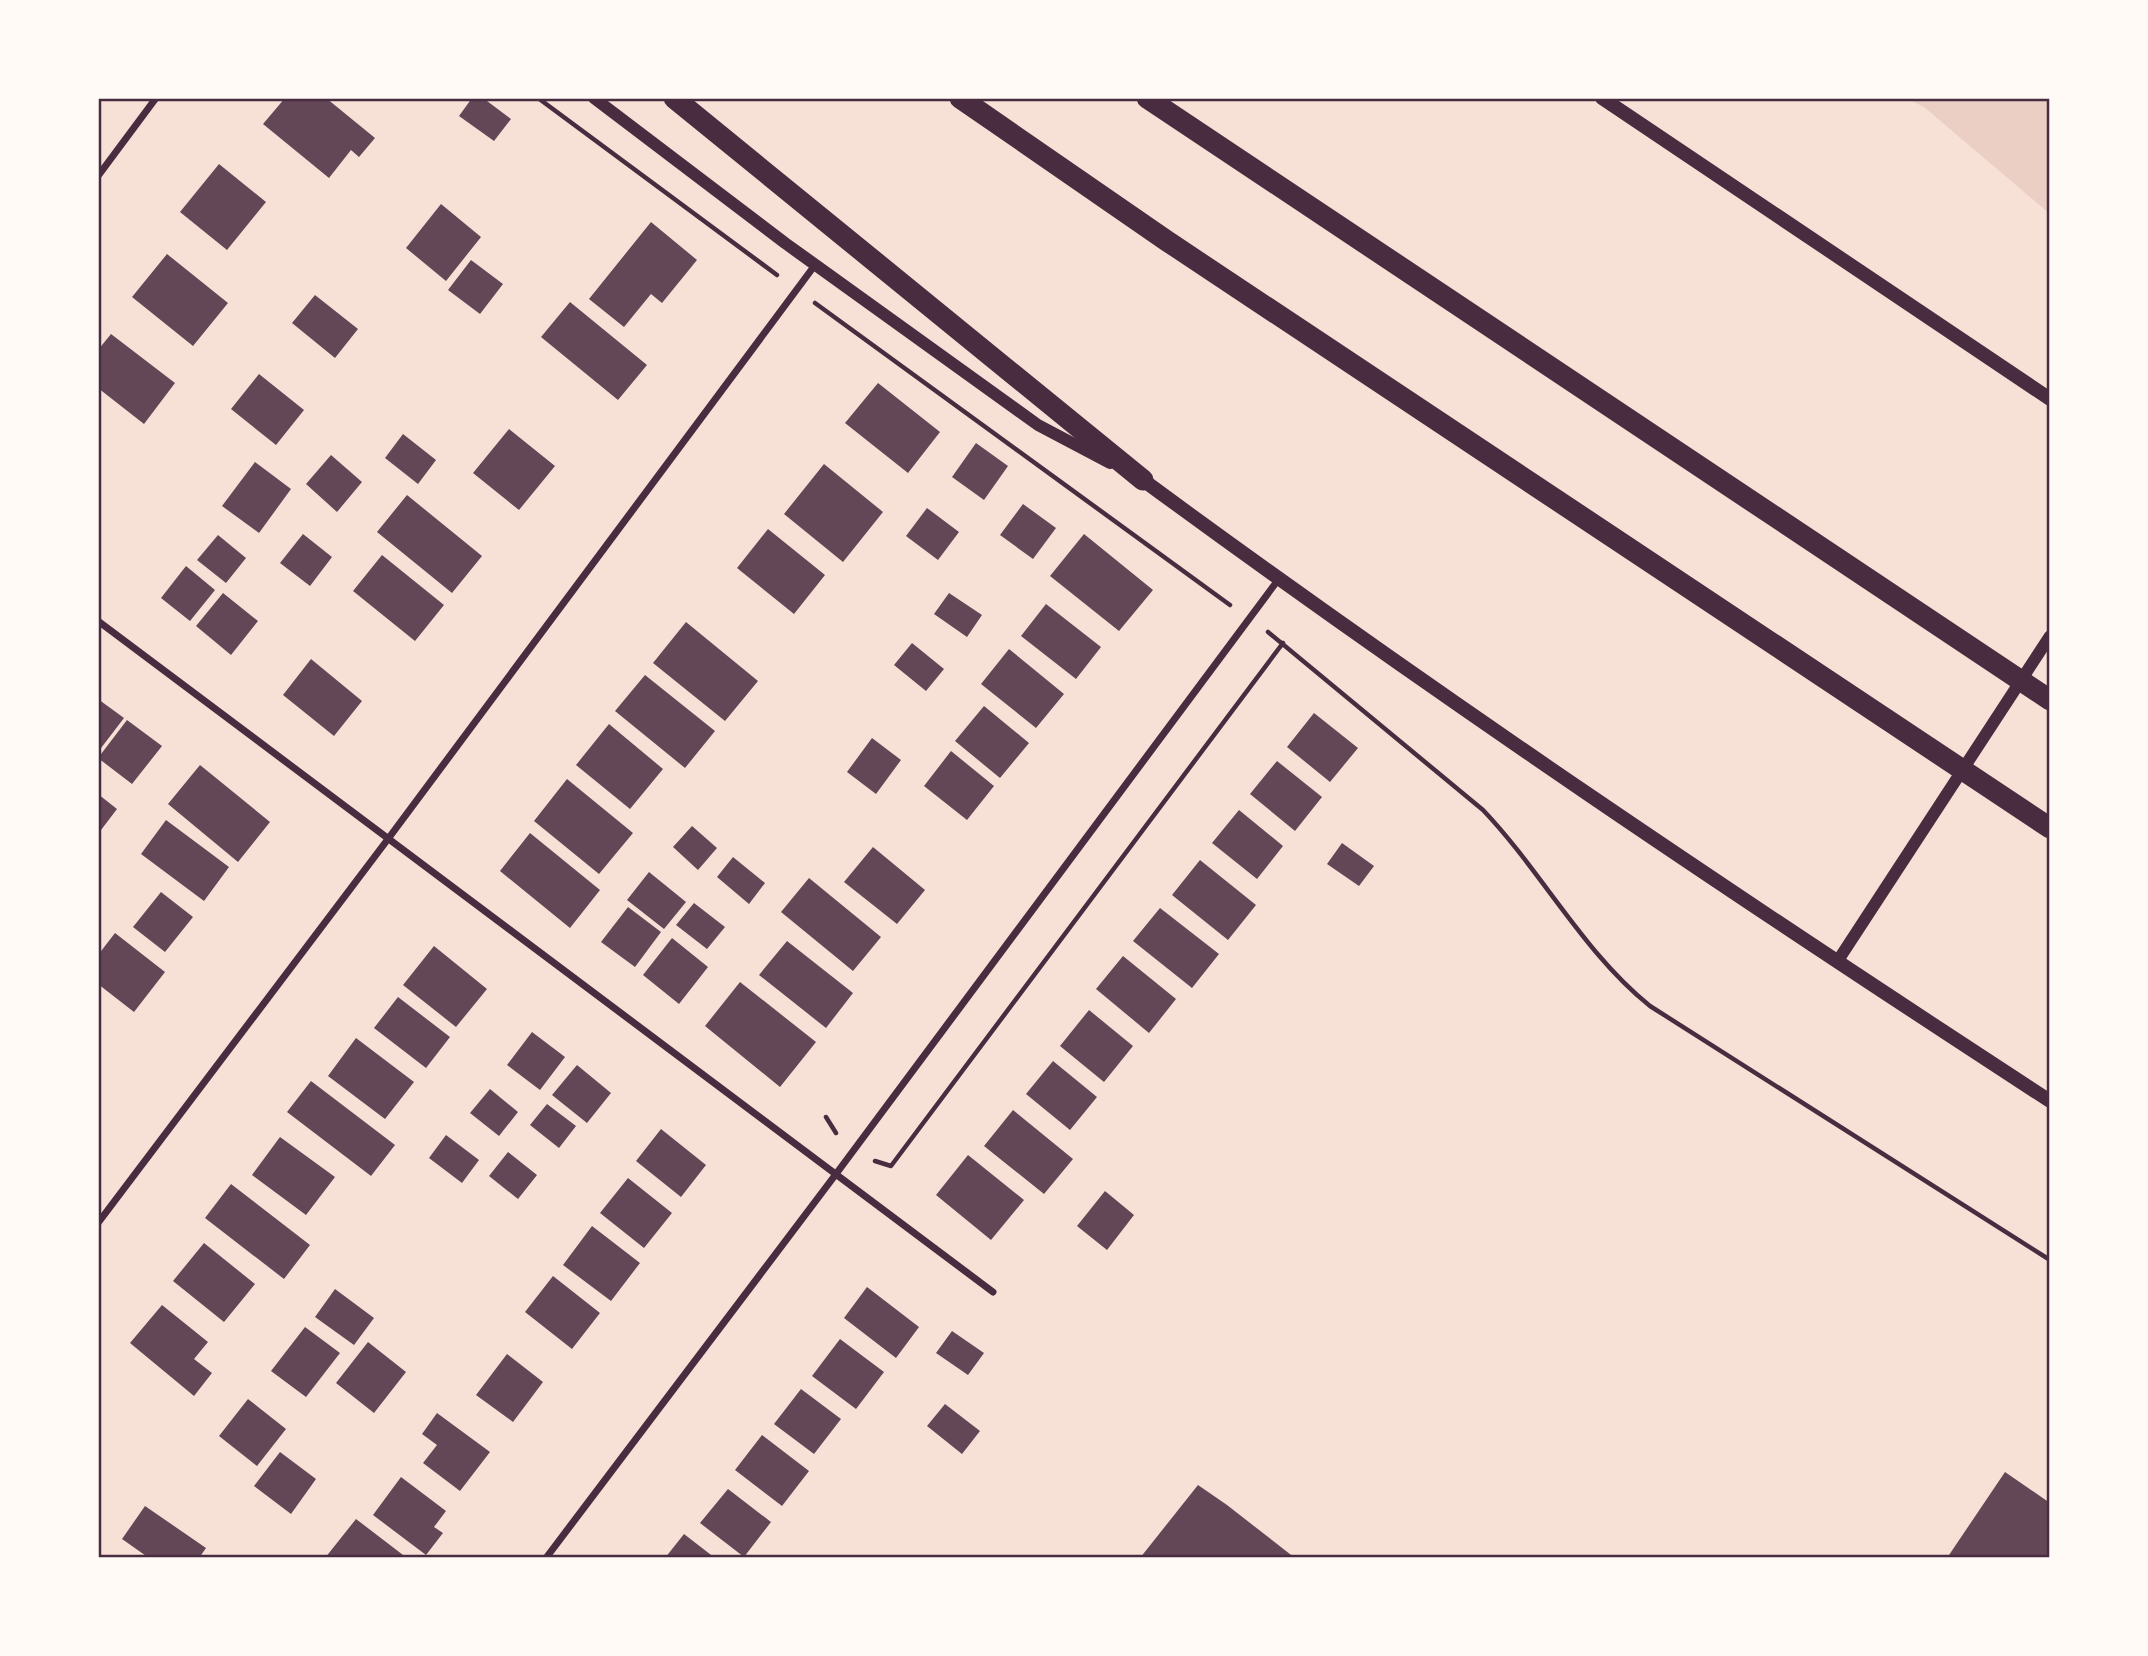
<svg xmlns="http://www.w3.org/2000/svg" width="2148" height="1656" viewBox="0 0 2148 1656" font-family="'Roboto Condensed',sans-serif">
<style>
.green{fill:#ebcfc5}
.building{fill:#644757}
.lines{fill:none;stroke-linecap:round;stroke-linejoin:round}
.path{stroke:#4a2c40;stroke-width:4.5}
.minor{stroke:#4a2c40;stroke-width:7}
.tertiary{stroke:#4a2c40;stroke-width:12}
.secondary{stroke:#4a2c40;stroke-width:14}
.motorway{stroke:#4a2c40;stroke-width:21}
.neatline{fill:none;stroke:#4a2c40;stroke-width:2.5}
</style>
<rect width="100%" height="100%" fill="#f7e1d7"/>
<path class="green" d="M 1906,98 L 2050,98 L 2050,214 L 1924,107 Z"/>
<path class="building" d="M 285,98 L 326,98 L 375,138 L 359,157 L 351,150 L 329,178 L 263,124 Z
M 472,98 L 483,98 L 511,119 L 494,141 L 459,116 Z
M 219,164 L 266,202 L 227,250 L 180,212 Z
M 441,204 L 481,237 L 446,281 L 406,248 Z
M 651,222 L 697,260 L 662,303 L 651,294 L 624,327 L 589,299 Z
M 167,254 L 228,303 L 193,346 L 132,297 Z
M 471,260 L 503,284 L 480,314 L 448,290 Z
M 315,295 L 358,329 L 335,358 L 292,323 Z
M 570,302 L 647,365 L 618,400 L 541,337 Z
M 111,334 L 175,383 L 144,424 L 98,388 L 98,350 Z
M 259,374 L 304,410 L 276,445 L 231,409 Z
M 878,383 L 940,432 L 908,473 L 845,423 Z
M 509,429 L 555,466 L 519,510 L 473,473 Z
M 403,434 L 436,460 L 418,484 L 385,458 Z
M 976,443 L 1008,466 L 984,500 L 952,477 Z
M 331,455 L 362,482 L 337,512 L 306,484 Z
M 255,462 L 291,489 L 259,533 L 222,506 Z
M 824,464 L 883,512 L 843,562 L 784,514 Z
M 407,495 L 482,556 L 452,593 L 377,532 Z
M 1023,504 L 1056,528 L 1033,559 L 1000,535 Z
M 927,508 L 959,532 L 938,560 L 906,536 Z
M 768,529 L 825,575 L 794,614 L 737,568 Z
M 303,534 L 332,557 L 310,586 L 280,563 Z
M 1084,534 L 1153,590 L 1119,631 L 1050,576 Z
M 218,535 L 246,558 L 226,583 L 197,560 Z
M 382,555 L 444,605 L 415,641 L 353,591 Z
M 186,566 L 215,590 L 190,621 L 161,598 Z
M 223,593 L 258,621 L 231,655 L 196,626 Z
M 949,593 L 982,615 L 967,637 L 934,614 Z
M 1046,604 L 1101,647 L 1076,679 L 1021,636 Z
M 686,622 L 758,681 L 725,721 L 653,663 Z
M 912,643 L 944,669 L 926,691 L 894,665 Z
M 1009,649 L 1064,694 L 1036,728 L 981,684 Z
M 311,659 L 362,701 L 334,736 L 283,695 Z
M 645,675 L 715,731 L 685,768 L 615,711 Z
M 98,699 L 124,718 L 98,752 Z
M 984,706 L 1029,743 L 1000,778 L 955,741 Z
M 1314,713 L 1358,748 L 1330,782 L 1287,747 Z
M 127,720 L 162,746 L 132,784 L 98,758 Z
M 609,724 L 663,769 L 630,809 L 576,765 Z
M 872,738 L 901,760 L 876,794 L 847,772 Z
M 951,751 L 994,786 L 967,820 L 924,786 Z
M 1277,761 L 1322,797 L 1295,831 L 1250,794 Z
M 200,765 L 270,822 L 238,862 L 168,804 Z
M 567,779 L 633,833 L 599,874 L 534,821 Z
M 98,794 L 117,809 L 98,834 Z
M 1239,810 L 1283,846 L 1257,879 L 1212,843 Z
M 166,820 L 229,867 L 204,901 L 141,854 Z
M 692,826 L 717,848 L 698,870 L 673,847 Z
M 530,833 L 600,890 L 570,928 L 500,871 Z
M 1342,843 L 1374,866 L 1359,886 L 1327,864 Z
M 873,847 L 925,890 L 897,924 L 844,882 Z
M 733,857 L 765,883 L 749,904 L 717,877 Z
M 1200,860 L 1256,905 L 1228,940 L 1172,895 Z
M 649,872 L 686,902 L 664,929 L 627,900 Z
M 809,878 L 881,937 L 853,971 L 781,912 Z
M 161,892 L 193,917 L 165,952 L 133,927 Z
M 694,903 L 725,927 L 707,949 L 676,925 Z
M 628,907 L 661,932 L 635,967 L 601,942 Z
M 1160,908 L 1219,954 L 1192,988 L 1133,941 Z
M 115,933 L 165,972 L 134,1012 L 98,984 L 98,955 Z
M 672,938 L 708,967 L 679,1004 L 643,975 Z
M 787,941 L 853,993 L 826,1028 L 759,975 Z
M 434,946 L 487,989 L 456,1027 L 403,985 Z
M 1123,956 L 1176,999 L 1149,1033 L 1096,989 Z
M 740,982 L 816,1042 L 780,1087 L 705,1026 Z
M 398,997 L 450,1037 L 426,1068 L 374,1028 Z
M 1089,1010 L 1133,1046 L 1104,1082 L 1060,1046 Z
M 532,1032 L 565,1057 L 540,1090 L 507,1065 Z
M 356,1038 L 414,1082 L 385,1119 L 328,1076 Z
M 1053,1061 L 1097,1097 L 1070,1130 L 1026,1094 Z
M 577,1065 L 611,1093 L 587,1123 L 552,1095 Z
M 311,1081 L 395,1145 L 371,1176 L 287,1112 Z
M 490,1089 L 518,1112 L 499,1136 L 470,1113 Z
M 547,1104 L 576,1126 L 559,1148 L 530,1125 Z
M 1013,1110 L 1073,1159 L 1044,1194 L 984,1146 Z
M 661,1129 L 706,1165 L 681,1197 L 636,1161 Z
M 446,1135 L 479,1160 L 462,1183 L 429,1158 Z
M 280,1137 L 335,1177 L 306,1215 L 252,1175 Z
M 508,1152 L 537,1175 L 518,1199 L 489,1176 Z
M 968,1155 L 1024,1200 L 991,1240 L 936,1195 Z
M 628,1178 L 672,1213 L 644,1248 L 600,1213 Z
M 231,1184 L 310,1245 L 284,1279 L 205,1218 Z
M 1105,1191 L 1134,1215 L 1107,1250 L 1077,1226 Z
M 592,1226 L 640,1263 L 611,1301 L 563,1265 Z
M 204,1243 L 255,1284 L 224,1322 L 173,1281 Z
M 553,1276 L 600,1313 L 572,1349 L 525,1312 Z
M 867,1287 L 919,1327 L 896,1358 L 844,1318 Z
M 335,1289 L 374,1318 L 354,1345 L 315,1317 Z
M 162,1305 L 208,1342 L 194,1359 L 212,1373 L 194,1396 L 130,1343 Z
M 305,1327 L 340,1353 L 306,1397 L 271,1371 Z
M 952,1331 L 984,1353 L 968,1375 L 936,1353 Z
M 840,1339 L 884,1372 L 856,1409 L 812,1376 Z
M 368,1342 L 406,1372 L 374,1413 L 336,1383 Z
M 507,1354 L 543,1382 L 513,1422 L 476,1395 Z
M 801,1389 L 841,1419 L 814,1454 L 774,1424 Z
M 248,1399 L 286,1429 L 257,1466 L 219,1436 Z
M 945,1404 L 980,1431 L 962,1454 L 927,1426 Z
M 437,1413 L 490,1452 L 460,1491 L 423,1463 L 437,1445 L 422,1434 Z
M 762,1435 L 809,1471 L 782,1506 L 735,1470 Z
M 280,1452 L 316,1479 L 291,1514 L 254,1486 Z
M 2005,1472 L 2050,1503 L 2050,1551 L 2045,1558 L 1947,1558 Z
M 401,1477 L 446,1511 L 434,1527 L 443,1533 L 426,1555 L 373,1515 Z
M 1198,1485 L 1227,1505 L 1295,1558 L 1140,1558 Z
M 728,1489 L 771,1522 L 744,1557 L 700,1523 Z
M 145,1506 L 206,1548 L 199,1558 L 149,1558 L 122,1539 Z
M 356,1519 L 407,1558 L 325,1558 Z
M 684,1534 L 715,1558 L 665,1558 Z"/>
<g class="lines">
<path class="path" d="M 538,98 L 777,275
M 815,303 L 1230,605
M 1268,632 L 1483,810 C 1542,872 1583,952 1650,1006 L 2050,1260
M 826,1117 L 836,1133
M 875,1161 L 891,1166 L 1283,643"/>
<path class="minor" d="M 98,176 L 156,98
M 98,621 L 993,1292
M 98,1223 L 388,839 L 815,265
M 546,1558 L 836,1174 L 1278,580"/>
<path class="tertiary" d="M 594,98 L 785,243 L 1038,425 L 1110,463
M 1837,962 L 2050,636"/>
<path class="secondary" d="M 1602,98 L 2050,399
M 1143,480 C 1438,697 1743,901 2050,1101"/>
<path class="motorway" d="M 674,98 L 1143,480
M 960,98 L 1167,241 L 2050,828
M 1147,98 L 2050,700"/>
</g>
<rect width="2148" height="1656" fill="none" stroke="#fffaf5" stroke-width="200"/>
<rect x="100" y="100" width="1948" height="1456" class="neatline"/>
</svg>
